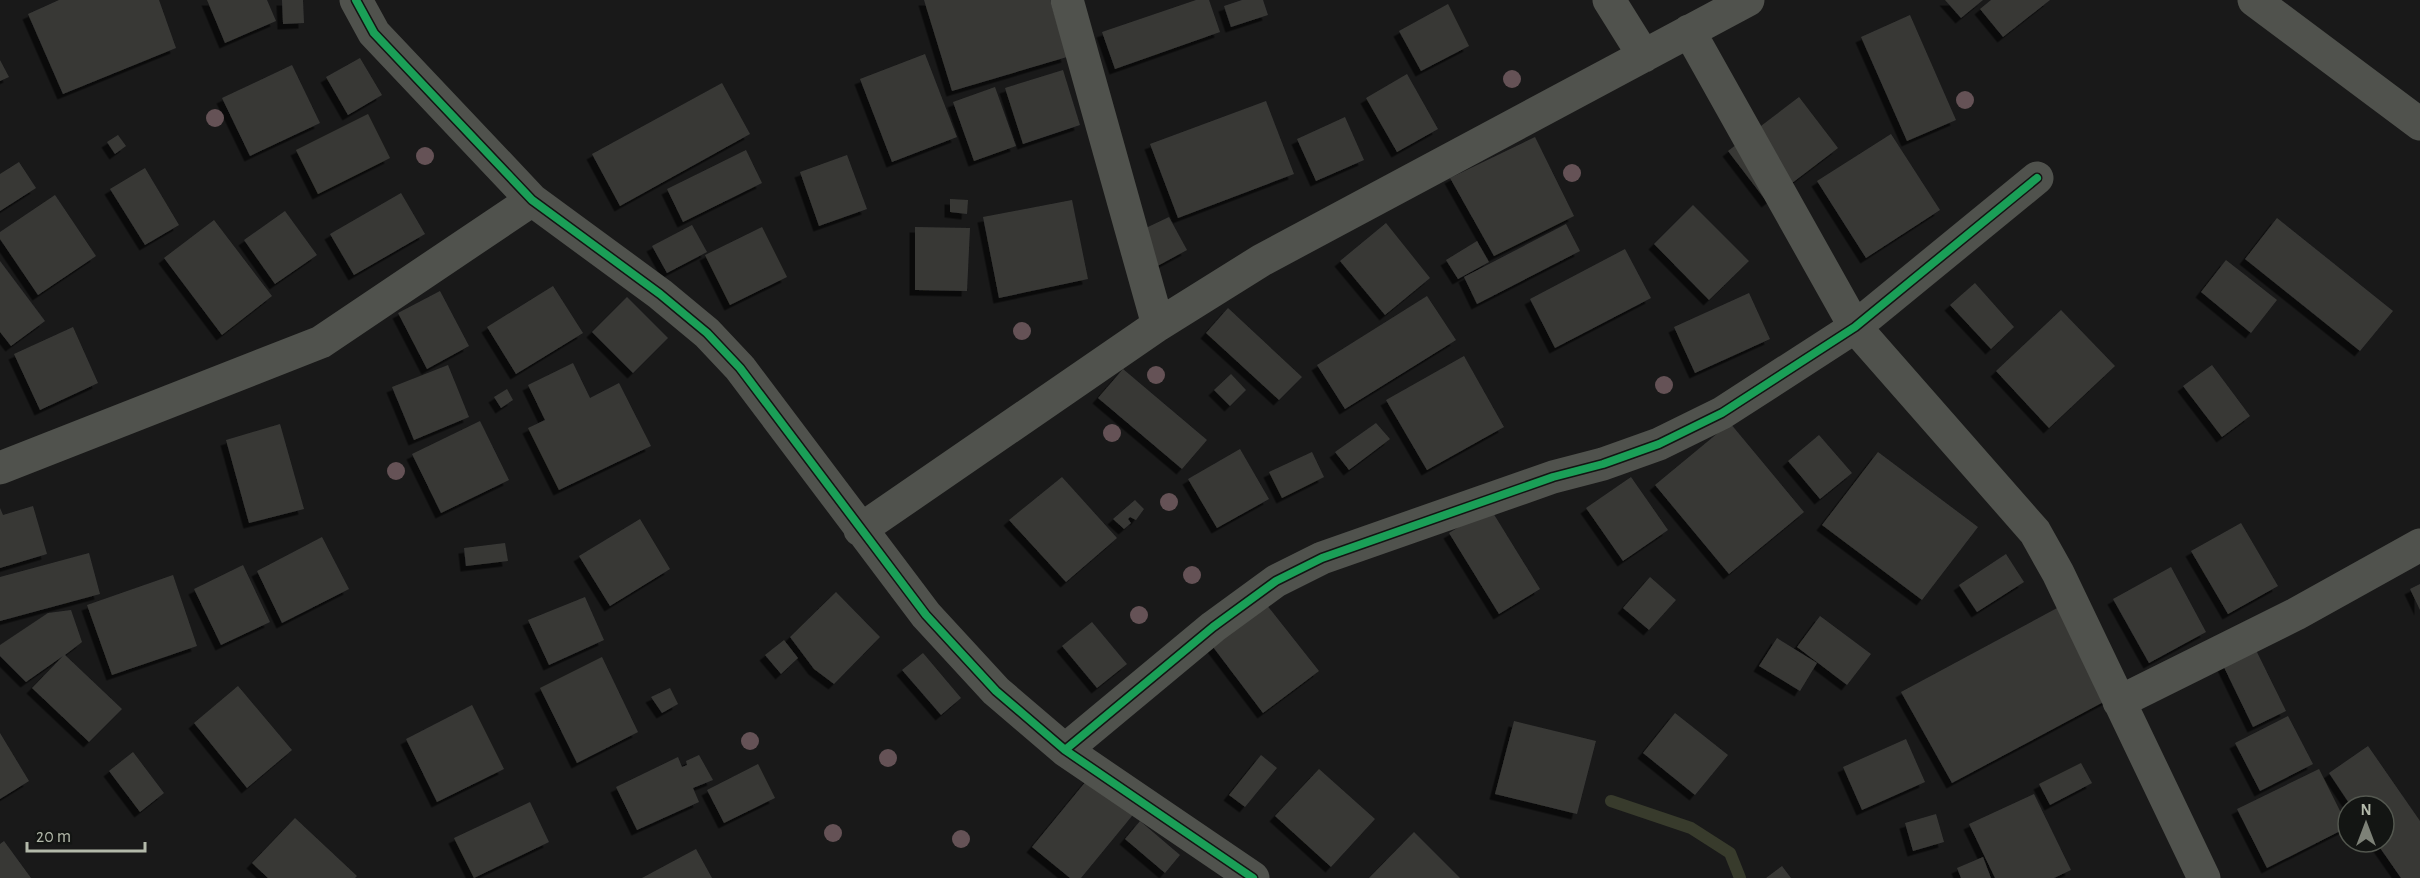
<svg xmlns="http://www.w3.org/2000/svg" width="2420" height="878" viewBox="0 0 2420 878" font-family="'Alegreya Sans',sans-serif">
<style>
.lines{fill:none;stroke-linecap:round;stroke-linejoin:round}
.stream{stroke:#383b2c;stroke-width:12}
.building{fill:#383836;filter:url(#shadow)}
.minor{stroke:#50524d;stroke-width:33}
.cycleway-casing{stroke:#131513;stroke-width:11}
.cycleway{stroke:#1a9f57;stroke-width:8}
.tree{fill:#655256}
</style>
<defs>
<filter id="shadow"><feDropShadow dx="-5.5" dy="5.5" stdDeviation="0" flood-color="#0009"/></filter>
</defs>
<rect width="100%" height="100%" fill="#191919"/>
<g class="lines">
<path class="stream" d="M 1611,801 L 1691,828 L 1730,853 L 1740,878"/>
</g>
<path class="building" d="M 59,0 L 159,0 L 176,48 L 63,94 L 28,14 Z
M 207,0 L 267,0 L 276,21 L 225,43 Z
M 282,0 L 303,0 L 304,23 L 283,24 Z
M 924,0 L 1050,0 L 1067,57 L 952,91 Z
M 1196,0 L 1209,0 L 1220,32 L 1115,69 L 1102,32 Z
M 1242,0 L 1263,0 L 1268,15 L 1231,27 L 1224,6 Z
M 1945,0 L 1983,0 L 1961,18 Z
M 1991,0 L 2050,0 L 2003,37 L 1980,9 Z
M 1448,4 L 1469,46 L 1421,71 L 1399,31 Z
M 1910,15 L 1956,120 L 1907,141 L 1861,37 Z
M 925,54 L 957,137 L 892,162 L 860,79 Z
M 360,58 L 382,95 L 348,115 L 326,77 Z
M 0,60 L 9,77 L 0,81 Z
M 292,65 L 320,123 L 250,156 L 222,98 Z
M 1063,70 L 1080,125 L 1023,144 L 1005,88 Z
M 1407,74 L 1438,129 L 1397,152 L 1366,98 Z
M 722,83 L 750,134 L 620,206 L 592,154 Z
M 995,87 L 1016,146 L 974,161 L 953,102 Z
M 1799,97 L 1838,148 L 1767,202 L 1728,151 Z
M 1266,101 L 1294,174 L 1178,218 L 1150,144 Z
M 368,114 L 390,158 L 318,194 L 296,150 Z
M 1345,117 L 1364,160 L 1316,181 L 1297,139 Z
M 1891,134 L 1940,210 L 1866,258 L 1817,181 Z
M 118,135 L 126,146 L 115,154 L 107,142 Z
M 1535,137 L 1574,216 L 1494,256 L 1450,178 Z
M 746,150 L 762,183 L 683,222 L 667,189 Z
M 847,155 L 867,209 L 819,226 L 800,172 Z
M 19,162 L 36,188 L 0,211 L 0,174 Z
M 145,168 L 179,225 L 145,245 L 110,189 Z
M 401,193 L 425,234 L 354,275 L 330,234 Z
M 55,195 L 96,256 L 38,295 L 0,239 L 0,232 Z
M 950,199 L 968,200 L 967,214 L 950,212 Z
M 1072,200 L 1088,279 L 999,298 L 983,217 Z
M 1693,205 L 1749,261 L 1709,300 L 1654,244 Z
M 285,211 L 317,255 L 275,284 L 244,240 Z
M 1169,217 L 1187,250 L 1139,276 L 1129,236 Z
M 2277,218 L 2393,311 L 2360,351 L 2245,259 Z
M 214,220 L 272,296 L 222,335 L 164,258 Z
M 1386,223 L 1430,278 L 1385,315 L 1340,261 Z
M 1566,224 L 1580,251 L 1477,304 L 1464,277 Z
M 692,225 L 707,252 L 667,273 L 652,246 Z
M 762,227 L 787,277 L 730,305 L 705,255 Z
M 915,227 L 970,228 L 967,291 L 915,290 Z
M 1477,241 L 1489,262 L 1458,279 L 1446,260 Z
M 1625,249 L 1651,298 L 1555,348 L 1530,299 Z
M 2226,260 L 2277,300 L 2251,333 L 2201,292 Z
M 0,261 L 45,321 L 11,346 L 0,332 Z
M 1975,283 L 2014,327 L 1991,349 L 1950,305 Z
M 553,286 L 583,333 L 516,374 L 487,327 Z
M 440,291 L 469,346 L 427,369 L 398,313 Z
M 1749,293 L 1770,339 L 1695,373 L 1674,327 Z
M 1427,296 L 1456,340 L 1345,409 L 1317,365 Z
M 627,297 L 668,338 L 633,373 L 592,332 Z
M 1228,308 L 1302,377 L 1279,400 L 1206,333 Z
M 2061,310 L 2115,366 L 2049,428 L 1996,371 Z
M 73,327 L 98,383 L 40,410 L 14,354 Z
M 1464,356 L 1504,427 L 1427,470 L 1386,400 Z
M 573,363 L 590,398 L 619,383 L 651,446 L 559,490 L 528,428 L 545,420 L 528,385 Z
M 448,365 L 469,417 L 414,440 L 392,387 Z
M 2212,365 L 2250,416 L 2222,437 L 2183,386 Z
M 1123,369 L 1207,440 L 1182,469 L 1098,398 Z
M 1231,374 L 1246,390 L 1230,406 L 1214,390 Z
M 507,389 L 513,400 L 501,408 L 494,397 Z
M 480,421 L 509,480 L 441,513 L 412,454 Z
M 1376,423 L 1390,439 L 1349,470 L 1335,452 Z
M 1730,423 L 1804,512 L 1729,574 L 1655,485 Z
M 280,424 L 304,509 L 249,523 L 226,440 Z
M 1819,435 L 1852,473 L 1820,499 L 1788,461 Z
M 1240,449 L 1269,499 L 1217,528 L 1188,479 Z
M 1312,452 L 1324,477 L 1282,498 L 1269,472 Z
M 1878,452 L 1978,527 L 1922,600 L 1822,525 Z
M 1062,477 L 1117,538 L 1066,582 L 1009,520 Z
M 1631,477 L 1668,530 L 1623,561 L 1586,508 Z
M 1135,500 L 1144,509 L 1136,520 L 1130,517 L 1128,519 L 1131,523 L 1124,529 L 1113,519 Z
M 33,506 L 47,554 L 0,568 L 0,508 L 3,515 Z
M 1490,508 L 1540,589 L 1499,614 L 1449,533 Z
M 640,519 L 670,569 L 610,606 L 579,556 Z
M 2241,523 L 2278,586 L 2228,614 L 2191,551 Z
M 322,537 L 349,589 L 282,623 L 257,571 Z
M 505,543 L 508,561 L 466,566 L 464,548 Z
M 89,553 L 100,594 L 0,621 L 0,577 Z
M 2006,554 L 2024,582 L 1977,612 L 1959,585 Z
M 243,565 L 270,622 L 221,645 L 194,589 Z
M 2171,567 L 2206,632 L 2149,663 L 2113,599 Z
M 173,575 L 197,646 L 112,675 L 87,605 Z
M 1650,577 L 1676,600 L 1649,630 L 1623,608 Z
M 2420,584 L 2420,610 L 2410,589 Z
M 836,592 L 880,637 L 834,684 L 814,669 L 790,637 Z
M 585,597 L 604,640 L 549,665 L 528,620 Z
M 1262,599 L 1319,671 L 1263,713 L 1207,639 Z
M 2059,607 L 2109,699 L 1952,783 L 1901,692 Z
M 71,610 L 82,642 L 65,655 L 122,709 L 89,742 L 32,688 L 63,656 L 26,682 L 0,656 L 0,645 L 48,613 Z
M 1820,616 L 1871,654 L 1847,685 L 1797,647 Z
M 1092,622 L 1127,664 L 1097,688 L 1062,646 Z
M 1777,638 L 1817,663 L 1800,691 L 1759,666 Z
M 784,640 L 798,658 L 781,674 L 765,655 Z
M 2251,640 L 2286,711 L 2253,727 L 2218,655 Z
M 923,653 L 961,698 L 941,715 L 902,670 Z
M 602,657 L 638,732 L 577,763 L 540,688 Z
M 238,686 L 292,750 L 247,788 L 194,723 Z
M 670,688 L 678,704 L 662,713 L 651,697 Z
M 472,705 L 504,769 L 437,802 L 406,739 Z
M 1675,713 L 1728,755 L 1695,795 L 1643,753 Z
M 2288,716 L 2313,764 L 2260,791 L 2235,743 Z
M 1514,721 L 1596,741 L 1577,814 L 1495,794 Z
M 0,733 L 29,781 L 0,799 Z
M 1906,739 L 1925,782 L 1862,810 L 1843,767 Z
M 2368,746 L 2420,821 L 2420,878 L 2401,878 L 2376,842 L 2384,842 L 2384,806 L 2351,806 L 2329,773 Z
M 133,752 L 164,793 L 140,812 L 109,771 Z
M 699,755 L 713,780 L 693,788 L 699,802 L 637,830 L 616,787 L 678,757 L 682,767 L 687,765 L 686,761 Z
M 1261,755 L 1277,768 L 1245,807 L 1229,795 Z
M 2081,763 L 2092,783 L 2050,805 L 2039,784 Z
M 758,764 L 775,798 L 724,823 L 707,790 Z
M 1096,769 L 1141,805 L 1081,878 L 1070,878 L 1032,847 Z
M 1319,769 L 1375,819 L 1331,867 L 1275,816 Z
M 2319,769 L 2348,827 L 2267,868 L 2237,809 Z
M 2034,794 L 2071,870 L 2054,878 L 1995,878 L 1969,824 Z
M 530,802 L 549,842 L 474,878 L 454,838 Z
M 1936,814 L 1944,842 L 1913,851 L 1905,823 Z
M 295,818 L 357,876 L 355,878 L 268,878 L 252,863 Z
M 1140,821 L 1180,855 L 1165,873 L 1125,839 Z
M 1414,832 L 1460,878 L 1369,878 Z
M 4,841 L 31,878 L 0,878 L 0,844 Z
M 696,849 L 712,878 L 642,878 Z
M 1983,857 L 1991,878 L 1961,878 L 1957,868 Z
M 1782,866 L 1791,878 L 1766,878 Z"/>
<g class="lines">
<path class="minor" d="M 356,0 L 374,33 L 532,200 L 660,294 L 707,333 L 740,368 L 926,615 L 996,691 L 1065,750 L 1253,878
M 1067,0 L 1158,325
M 1609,0 L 1644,56
M 2254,0 L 2420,124
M 1689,31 L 1855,327 L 2035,532 L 2058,573 L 2204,878
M 0,468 L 321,342 L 532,200
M 860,530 L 1158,325 L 1262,260 L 1748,0
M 2119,702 L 2296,614 L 2420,545
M 1065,750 L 1213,627 L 1276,581 L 1322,558 L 1553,477 L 1603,464 L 1659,444 L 1722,413 L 1855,327 L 2037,178"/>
<g class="cycleway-casing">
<path id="cycleway" d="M 356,0 L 374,33 L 532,200 L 660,294 L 707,333 L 740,368 L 926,615 L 996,691 L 1065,750 L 1253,878
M 1065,750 L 1213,627 L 1276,581 L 1322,558 L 1553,477 L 1603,464 L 1659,444 L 1722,413 L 1855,327 L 2037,178"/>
</g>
<use href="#cycleway" class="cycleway"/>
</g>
<g class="tree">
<circle cx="1512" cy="79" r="9"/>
<circle cx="1965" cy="100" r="9"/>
<circle cx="215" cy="118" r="9"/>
<circle cx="425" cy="156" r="9"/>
<circle cx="1572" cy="173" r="9"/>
<circle cx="1022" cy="331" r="9"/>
<circle cx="1156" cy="375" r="9"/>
<circle cx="1664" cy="385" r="9"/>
<circle cx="1112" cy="433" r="9"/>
<circle cx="396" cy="471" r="9"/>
<circle cx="1169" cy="502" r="9"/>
<circle cx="1192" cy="575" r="9"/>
<circle cx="1139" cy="615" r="9"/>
<circle cx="750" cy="741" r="9"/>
<circle cx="888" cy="758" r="9"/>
<circle cx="833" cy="833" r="9"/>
<circle cx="961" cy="839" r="9"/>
</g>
<g transform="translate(2366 824)"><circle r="28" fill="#131513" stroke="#53574f" stroke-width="1.5"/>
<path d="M0-4.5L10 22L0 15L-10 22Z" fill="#7d8177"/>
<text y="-9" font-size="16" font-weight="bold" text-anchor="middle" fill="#b3b9aa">N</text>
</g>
<path d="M27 842v9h118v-9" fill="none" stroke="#b3b9aa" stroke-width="3"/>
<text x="36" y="842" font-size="18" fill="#b3b9aa" stroke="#131513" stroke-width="4.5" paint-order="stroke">20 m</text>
</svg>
